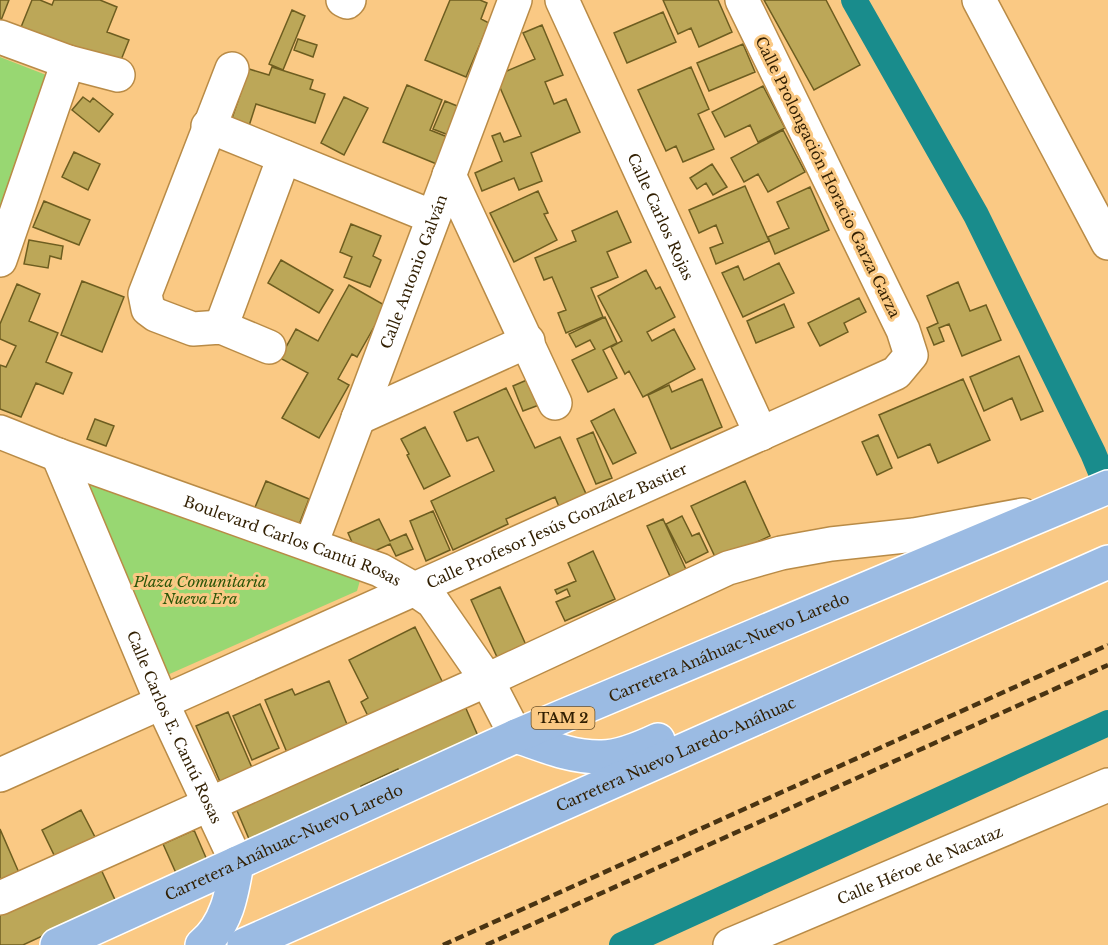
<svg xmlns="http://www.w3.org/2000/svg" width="1108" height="945" viewBox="0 0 1108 945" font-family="'Libre Baskerville',serif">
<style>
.green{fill:#98d772}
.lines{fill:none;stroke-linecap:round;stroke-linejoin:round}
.canal{stroke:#198c8c;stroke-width:26}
.building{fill:#bca758;stroke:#6d5d20;stroke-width:1.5}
.minor-casing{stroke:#b98b46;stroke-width:36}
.major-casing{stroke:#fff;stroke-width:36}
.minor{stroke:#fff;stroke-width:33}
.major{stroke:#9bbbe3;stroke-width:33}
.rail{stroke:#4a3412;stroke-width:4.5;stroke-dasharray:9 4.5;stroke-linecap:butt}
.labels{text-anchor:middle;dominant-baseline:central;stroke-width:6;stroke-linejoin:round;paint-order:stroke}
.shield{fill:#fac984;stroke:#6d5229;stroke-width:1.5}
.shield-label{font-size:14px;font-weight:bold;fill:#311f02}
.street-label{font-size:15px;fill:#311f02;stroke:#fac984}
.park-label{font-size:15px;font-style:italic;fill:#2c5609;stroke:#fac984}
</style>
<rect width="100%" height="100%" fill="#fac984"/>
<path class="green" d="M 0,57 L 54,78 L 0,243 Z
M 86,481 L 361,577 L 357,591 L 165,676 Z"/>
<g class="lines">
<path class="canal" d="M 854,0 L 976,215 L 1093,453 L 1108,489
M 622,945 L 1108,723"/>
</g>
<path class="building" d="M 0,0 L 9,0 L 0,23 Z
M 32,0 L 40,0 L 52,5 L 54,0 L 100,0 L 117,7 L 107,32 L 129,40 L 117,70 L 19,32 Z
M 450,0 L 480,0 L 487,3 L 481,19 L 489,23 L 466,77 L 425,60 Z
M 663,0 L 718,0 L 732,32 L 699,47 L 691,28 L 678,34 Z
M 764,0 L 826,0 L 860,65 L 814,90 Z
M 292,10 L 305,16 L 283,70 L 269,64 Z
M 663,12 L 676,42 L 627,63 L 614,33 Z
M 542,25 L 563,75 L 545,82 L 554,104 L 566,99 L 580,132 L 531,153 L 542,181 L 519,190 L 514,178 L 482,191 L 475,173 L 502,161 L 492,136 L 500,133 L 504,142 L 521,136 L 495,76 L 535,59 L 523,33 Z
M 298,39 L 317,45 L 313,57 L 294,50 Z
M 743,44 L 755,72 L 709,91 L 697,63 Z
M 272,67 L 313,80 L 310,89 L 325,94 L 315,123 L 256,104 L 249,126 L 231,121 L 249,69 L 269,75 Z
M 691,67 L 709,109 L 698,114 L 714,149 L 683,162 L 676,146 L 666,151 L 638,90 Z
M 407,85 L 442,100 L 430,130 L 450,138 L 439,165 L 383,142 Z
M 763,86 L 785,128 L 758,142 L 750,125 L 725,137 L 712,112 Z
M 83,97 L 90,102 L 93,98 L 113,114 L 99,132 L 72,110 Z
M 344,97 L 368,108 L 344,155 L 321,143 Z
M 445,101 L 462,108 L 451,136 L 433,129 Z
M 783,130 L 805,172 L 768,192 L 758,174 L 744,182 L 731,158 Z
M 74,152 L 100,164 L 88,190 L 62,177 Z
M 712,164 L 727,187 L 713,195 L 706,183 L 697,189 L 690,178 Z
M 745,186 L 769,241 L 716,264 L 710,248 L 723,243 L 716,225 L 699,233 L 689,210 Z
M 810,187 L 829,230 L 775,254 L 768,237 L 789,228 L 777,202 Z
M 538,191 L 548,213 L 544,214 L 557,240 L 514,262 L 490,213 Z
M 44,201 L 90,220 L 79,245 L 33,227 Z
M 617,211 L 631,242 L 607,252 L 618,277 L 591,288 L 603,317 L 566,333 L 558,313 L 566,310 L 552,277 L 544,280 L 535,258 L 576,241 L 572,231 Z
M 351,224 L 381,236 L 373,256 L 381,260 L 370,287 L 344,277 L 352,257 L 340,252 Z
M 29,240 L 63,246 L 61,259 L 50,256 L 48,268 L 24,264 Z
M 281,260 L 333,290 L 319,313 L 268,283 Z
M 779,263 L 794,293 L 743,317 L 722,273 L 738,266 L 744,280 Z
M 646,270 L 656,289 L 660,287 L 675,317 L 647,332 L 652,341 L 674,329 L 695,369 L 643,397 L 629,371 L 625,374 L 611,347 L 622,341 L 598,296 Z
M 82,281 L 124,297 L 102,352 L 61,335 Z
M 958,282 L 970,311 L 986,305 L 1001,340 L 962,356 L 949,324 L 939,328 L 944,341 L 934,345 L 927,328 L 938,323 L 927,296 Z
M 17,284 L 40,294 L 29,321 L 58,333 L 46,362 L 72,373 L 63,394 L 36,383 L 21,417 L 0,409 L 0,365 L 6,367 L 16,346 L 0,339 L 0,324 Z
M 349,285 L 386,306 L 357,357 L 352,354 L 338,379 L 349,385 L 319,438 L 282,418 L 308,373 L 280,358 L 296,329 L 318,341 Z
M 859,298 L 866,312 L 844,323 L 848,332 L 820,346 L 808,323 Z
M 784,304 L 794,327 L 756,343 L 747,321 Z
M 605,317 L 617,343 L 603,350 L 617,378 L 588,392 L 572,360 L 595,349 L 590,340 L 576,347 L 569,334 Z
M 1019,356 L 1043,411 L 1021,420 L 1012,398 L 984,411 L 970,377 Z
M 536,376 L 547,402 L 523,411 L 513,386 Z
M 702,379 L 722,427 L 671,449 L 648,395 L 669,385 L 672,392 Z
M 963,379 L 990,440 L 938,463 L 930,444 L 898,458 L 879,415 Z
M 506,388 L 535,448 L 560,437 L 587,496 L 560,509 L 555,497 L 506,519 L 508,524 L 453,550 L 431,501 L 494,471 L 478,437 L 467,441 L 454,412 Z
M 614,409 L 636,453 L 613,464 L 591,421 Z
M 95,419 L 114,426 L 106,446 L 87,439 Z
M 425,427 L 450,476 L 424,489 L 407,455 L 409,454 L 401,439 Z
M 593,432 L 612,478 L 596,484 L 577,439 Z
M 878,435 L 892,468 L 877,475 L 862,442 Z
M 266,481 L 309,499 L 297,530 L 253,512 Z
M 745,481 L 770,536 L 717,561 L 691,506 Z
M 433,511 L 450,550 L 426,561 L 410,521 Z
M 682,516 L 692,536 L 699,533 L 708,552 L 686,563 L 666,524 Z
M 379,519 L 390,541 L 406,534 L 413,549 L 396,556 L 390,544 L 359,558 L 348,533 Z
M 663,519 L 689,576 L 673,583 L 647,526 Z
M 593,551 L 615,599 L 565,621 L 556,602 L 570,596 L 567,589 L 557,594 L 555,590 L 576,581 L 568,563 Z
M 500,587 L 526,645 L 497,657 L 471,600 Z
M 415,627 L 448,693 L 370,720 L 361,702 L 368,698 L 349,660 Z
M 329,681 L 349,729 L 288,755 L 265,700 L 292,689 L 295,695 Z
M 260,704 L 279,748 L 252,760 L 233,716 Z
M 464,704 L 478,736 L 402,779 L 398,769 L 361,786 L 365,795 L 252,846 L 235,806 Z
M 228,712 L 256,777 L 224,791 L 196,726 Z
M 81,810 L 96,839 L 56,859 L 42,830 Z
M 0,829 L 20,875 L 0,884 Z
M 194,830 L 207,860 L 176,873 L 163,844 Z
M 99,865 L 116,902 L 23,945 L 0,945 L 0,910 Z"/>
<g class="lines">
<g class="minor-casing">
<g id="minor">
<path d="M 343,0 L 347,2 L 349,0"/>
<path id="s1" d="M 562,0 L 761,434"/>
<path d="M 979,0 L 1108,243"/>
<path d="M 0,37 L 68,62 L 118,75"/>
<path d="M 232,69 L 145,294 L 148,309 L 156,315 L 193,329 L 221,327 L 269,347"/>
<path d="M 208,126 L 433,217"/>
<path d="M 449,175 L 555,403"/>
<path d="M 0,260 L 68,62"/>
<path d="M 221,327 L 284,157"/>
<path d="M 358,418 L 528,341"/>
<path id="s2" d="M 0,432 L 58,455 L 380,570 L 414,589 L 433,602 L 487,680 L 516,736"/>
<path id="s3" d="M 58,455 L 162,703 L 237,863"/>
<path id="s4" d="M 311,544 L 515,0"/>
<path id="s5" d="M 0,775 L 896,373 L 911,355 L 903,330 L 742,0"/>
<path d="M 0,898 L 487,680 L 728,568 L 781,553 L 831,544 L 914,535 L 1023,515"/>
<path id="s6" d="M 730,945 L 1108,785"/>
</g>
</g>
<g class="major-casing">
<g id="major">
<path d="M 516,736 C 543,745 570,757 599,757 C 618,758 641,748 658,740"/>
<path id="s7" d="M 57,945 L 516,736 L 1108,487"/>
<path d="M 202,945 C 227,925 232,893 237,863"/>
<path id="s8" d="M 244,945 L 1108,562"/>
</g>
</g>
<use href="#minor" class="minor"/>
<use href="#major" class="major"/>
<path class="rail" d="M 443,945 L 1108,645
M 486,945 L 1108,665"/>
</g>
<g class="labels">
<rect class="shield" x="531.5" y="707" width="63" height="22" rx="4.5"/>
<g class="shield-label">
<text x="563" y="718">TAM 2</text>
</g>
<g class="street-label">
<text transform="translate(828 177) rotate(64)">Calle Prolongación Horacio Garza Garza</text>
<text stroke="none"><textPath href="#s1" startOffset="238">Calle Carlos Rojas</textPath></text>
<text stroke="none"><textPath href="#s4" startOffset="291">Calle Antonio Galván</textPath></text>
<text stroke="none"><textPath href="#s5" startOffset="610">Calle Profesor Jesús González Bastier</textPath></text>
<text stroke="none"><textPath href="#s2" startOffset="312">Boulevard Carlos Cantú Rosas</textPath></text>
<text stroke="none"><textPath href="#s7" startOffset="735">Carretera Anáhuac-Nuevo Laredo</textPath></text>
<text stroke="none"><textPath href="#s3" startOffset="296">Calle Carlos E. Cantú Rosas</textPath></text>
<text stroke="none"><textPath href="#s8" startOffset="472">Carretera Nuevo Laredo-Anáhuac</textPath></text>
<text stroke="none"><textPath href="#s7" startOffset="249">Carretera Anáhuac-Nuevo Laredo</textPath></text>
<text stroke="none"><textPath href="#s6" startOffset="206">Calle Héroe de Nacataz</textPath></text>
</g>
<g class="park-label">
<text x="200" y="581">Plaza Comunitaria<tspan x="200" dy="17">Nueva Era</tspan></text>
</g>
</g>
</svg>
